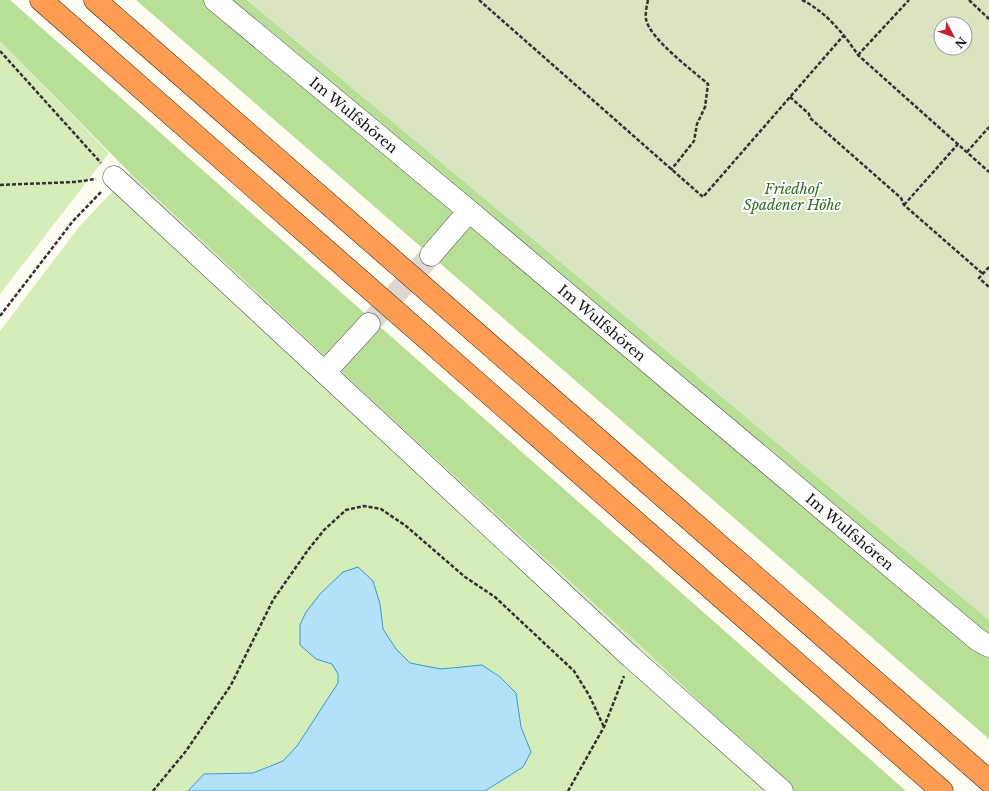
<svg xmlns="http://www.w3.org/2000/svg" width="989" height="791" viewBox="0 0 989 791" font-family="'Libre Baskerville',serif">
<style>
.green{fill:#d5edb8}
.forest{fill:#b8df96}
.cemetery{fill:#d9e4c0;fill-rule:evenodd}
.water{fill:#b3e1fa;stroke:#3499d7}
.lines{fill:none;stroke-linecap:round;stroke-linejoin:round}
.minor-tunnel{stroke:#dbd9d0;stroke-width:22;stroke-dasharray:22 11;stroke-linecap:butt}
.minor-casing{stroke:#434343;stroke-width:23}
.highway-casing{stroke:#212121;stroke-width:23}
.path{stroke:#323232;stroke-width:2.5;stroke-dasharray:4 2;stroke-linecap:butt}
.minor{stroke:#fff;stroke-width:22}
.highway{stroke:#fe9c51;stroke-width:22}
.labels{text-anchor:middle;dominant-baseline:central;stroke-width:4;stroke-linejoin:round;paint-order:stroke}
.street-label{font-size:14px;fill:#101010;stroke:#fff}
.park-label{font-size:14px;font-style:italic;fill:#2d6d1a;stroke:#fff}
</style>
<rect width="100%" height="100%" fill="#fffcf2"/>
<path class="green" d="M 0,41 L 109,153 L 0,294 Z
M 130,173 L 390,417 L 643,648 L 793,791 L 485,791 L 523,767 L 530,752 L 521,728 L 516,693 L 500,677 L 482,665 L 441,669 L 410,663 L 396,649 L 383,629 L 380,604 L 343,572 L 320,594 L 306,612 L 316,659 L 332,664 L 338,674 L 338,683 L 297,746 L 283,761 L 253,773 L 204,774 L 188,791 L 0,791 L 0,331 L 79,227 Z"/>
<path class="forest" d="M 0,0 L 10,0 L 906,791 L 793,791 L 643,648 L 390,417 L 130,173 L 0,41 Z
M 136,0 L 247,0 L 989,620 L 989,739 Z"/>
<path class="cemetery" d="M 247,0 L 989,0 L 989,620 ZM 941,24 L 965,24 L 965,48 L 941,48 Z"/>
<path class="water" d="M 358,567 L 373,581 L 380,604 L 383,629 L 396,649 L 410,663 L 441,669 L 482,665 L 500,677 L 516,693 L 521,727 L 531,752 L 523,767 L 485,791 L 188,791 L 204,774 L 253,773 L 283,761 L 297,746 L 338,683 L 338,674 L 332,664 L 316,659 L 300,645 L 300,625 L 306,612 L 320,594 L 343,572 Z"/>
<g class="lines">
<path class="minor-tunnel" d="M 369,324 L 431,255"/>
<g class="minor-casing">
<g id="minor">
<path id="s1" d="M 215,0 L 469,211 L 978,640 L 989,646"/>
<path d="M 114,177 L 631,657 L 782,791"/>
<path d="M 431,255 L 469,211"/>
<path d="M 325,372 L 369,324"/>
</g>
</g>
<g class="highway-casing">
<path id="highway" d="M 41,0 L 942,791
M 95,0 L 989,781"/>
</g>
<path class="path" d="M 479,0 L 703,197 L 844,35
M 648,0 C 647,5 645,13 646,19 C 649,38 693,71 708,84 L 705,107 L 697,124 L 694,141 L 671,170
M 802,0 C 825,11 844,34 858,55 L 989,172
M 969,0 L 989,19
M 0,51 L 101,163
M 858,55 L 909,0
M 790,97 L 809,114 L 810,118 L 901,198 L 904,205 L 983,274
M 967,152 L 989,127
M 0,185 L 74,182 L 96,179
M 904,205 L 958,144
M 989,267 L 979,278 L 989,287
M 0,316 L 73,221 L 102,191
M 153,791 L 186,751 L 231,685 L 273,600 L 308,550 L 324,530 L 346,510 L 364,506 L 381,509 L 406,526 L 465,577 L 495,597 L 574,671 L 589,695 L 604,727
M 568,791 L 604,727 L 624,676"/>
<use href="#minor" class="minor"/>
<use href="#highway" class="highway"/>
</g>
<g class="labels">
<g class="street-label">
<text stroke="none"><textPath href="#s1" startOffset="180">Im Wulfshören</textPath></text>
<text stroke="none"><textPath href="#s1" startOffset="504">Im Wulfshören</textPath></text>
<text stroke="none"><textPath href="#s1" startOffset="828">Im Wulfshören</textPath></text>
</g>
<g class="park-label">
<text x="792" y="189">Friedhof<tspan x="792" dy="16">Spadener Höhe</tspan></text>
</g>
</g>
<g transform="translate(953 36) rotate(131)"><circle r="19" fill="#ffffff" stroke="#9f9f9f"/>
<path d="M0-3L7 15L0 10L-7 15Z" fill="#cb1c28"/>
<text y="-6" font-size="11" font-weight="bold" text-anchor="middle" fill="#101010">N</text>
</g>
</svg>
